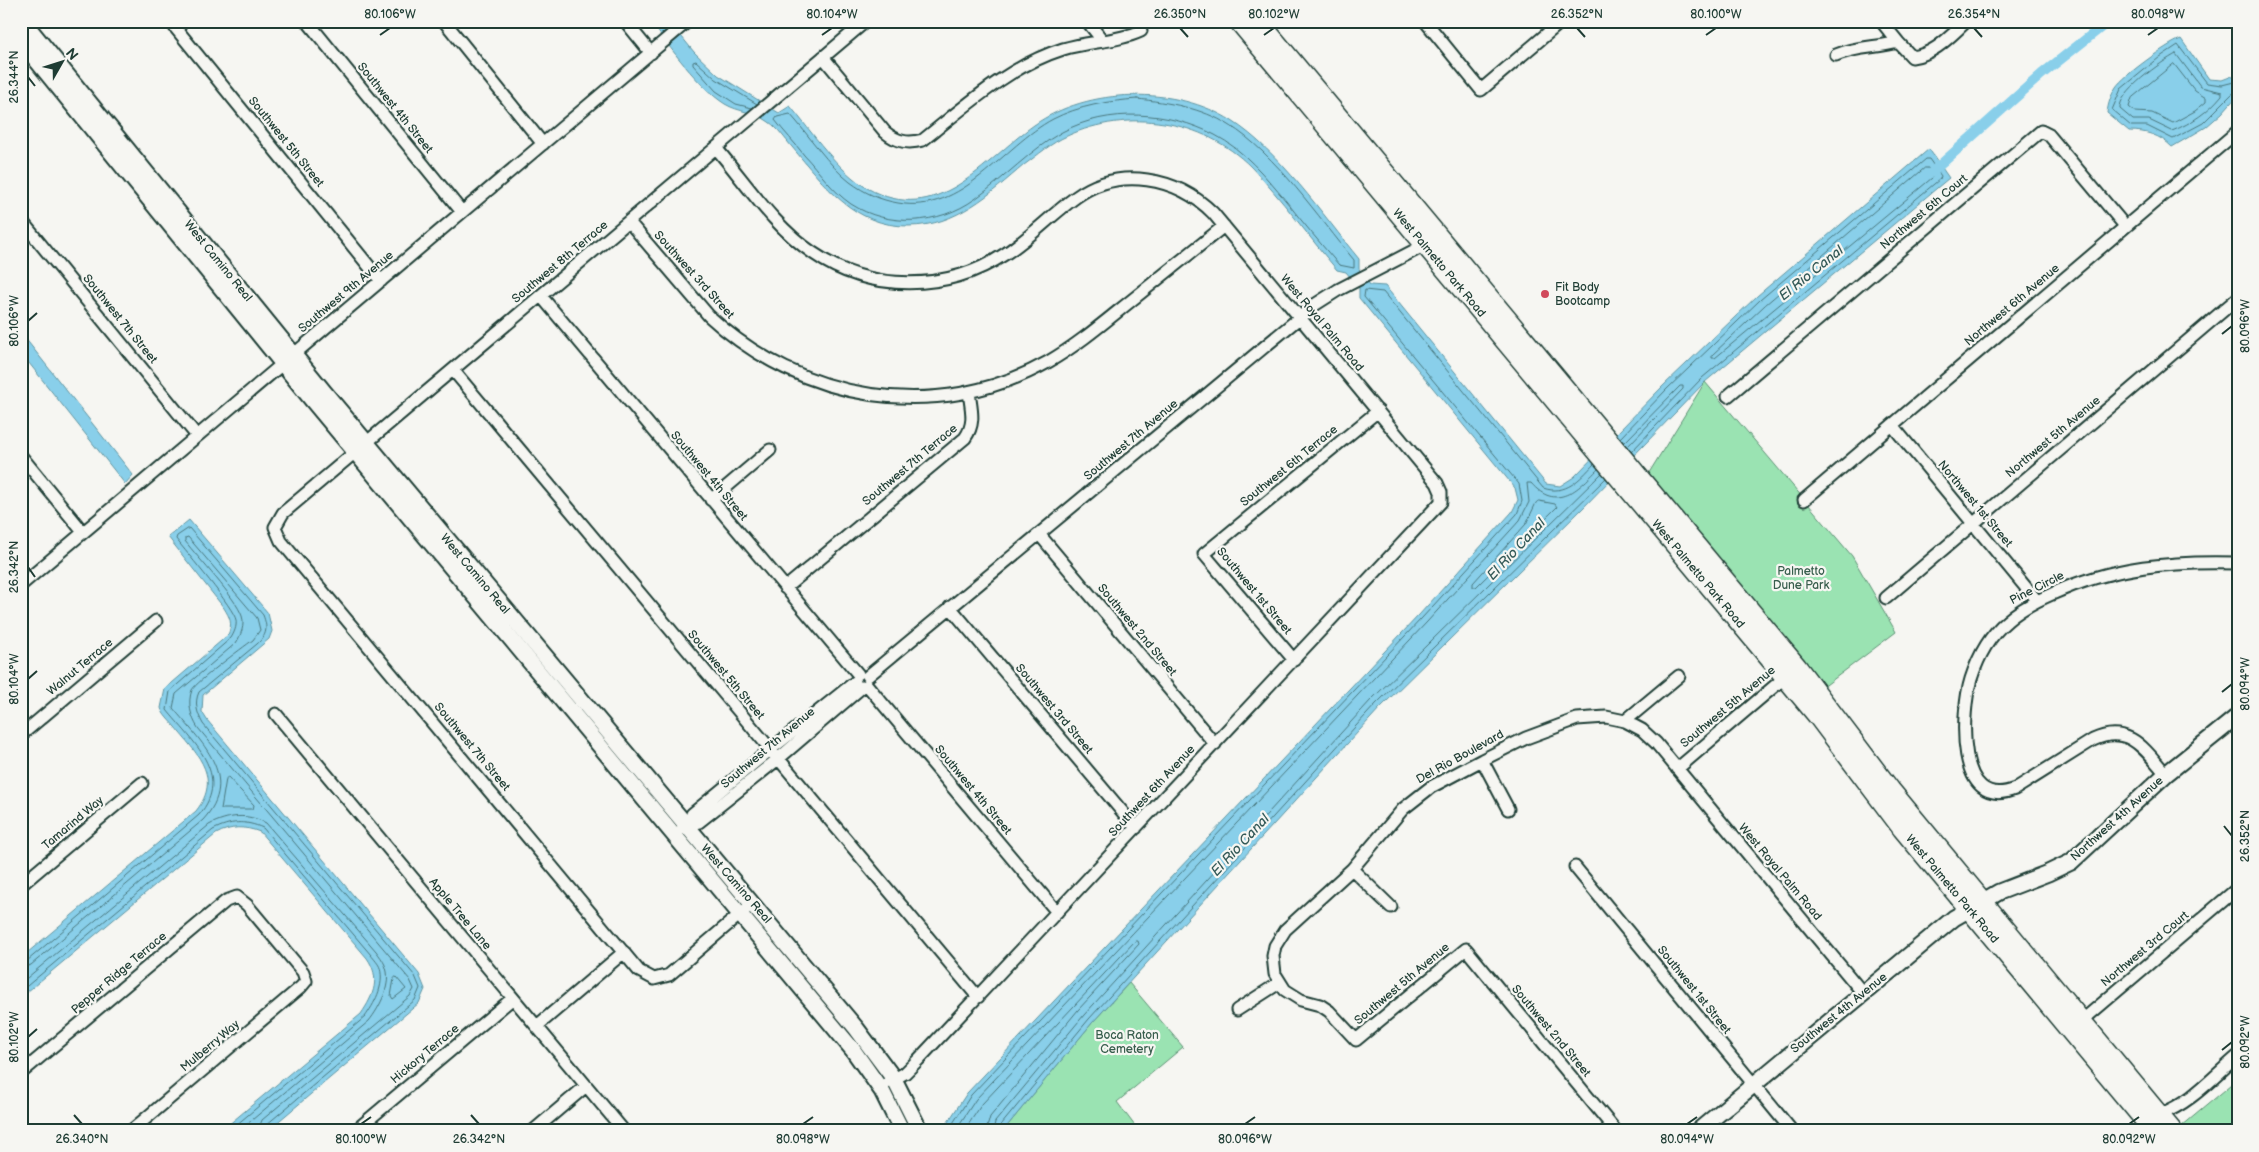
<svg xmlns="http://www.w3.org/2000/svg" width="2259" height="1152" viewBox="0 0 2259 1152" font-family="'Balsamiq Sans',sans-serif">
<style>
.green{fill:#9ae3b2;stroke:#5c9073}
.water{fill:#89cfea;stroke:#5f95a1}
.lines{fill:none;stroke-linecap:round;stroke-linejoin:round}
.shore{stroke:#49777d;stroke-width:1}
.canal{stroke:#89cfea;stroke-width:10}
.street-casing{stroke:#1f3d34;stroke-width:15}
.secondary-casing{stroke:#1f3d34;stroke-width:19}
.primary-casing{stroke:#1f3d34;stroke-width:21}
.street{stroke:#f6f6f2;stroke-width:11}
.secondary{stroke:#f6f6f2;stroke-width:15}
.primary{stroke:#f6f6f2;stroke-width:18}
.ticks{fill:none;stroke:#1f3d34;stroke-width:2}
.poi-dot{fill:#d1495b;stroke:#f6f6f2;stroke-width:2}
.labels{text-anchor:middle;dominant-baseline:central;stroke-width:4.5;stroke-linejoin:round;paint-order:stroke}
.street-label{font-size:12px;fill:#1f3d34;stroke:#f6f6f2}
.poi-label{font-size:12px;fill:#1f3d34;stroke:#f6f6f2;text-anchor:start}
.park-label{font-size:12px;fill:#385e4d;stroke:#f6f6f2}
.water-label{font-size:14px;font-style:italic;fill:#345a58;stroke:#f6f6f2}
.neatline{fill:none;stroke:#1f3d34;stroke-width:2}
.ticks-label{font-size:12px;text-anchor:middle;fill:#1f3d34}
</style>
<rect width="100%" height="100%" fill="#f6f6f2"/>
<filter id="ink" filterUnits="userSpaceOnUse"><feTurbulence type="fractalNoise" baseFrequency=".02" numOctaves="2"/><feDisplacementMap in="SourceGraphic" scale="10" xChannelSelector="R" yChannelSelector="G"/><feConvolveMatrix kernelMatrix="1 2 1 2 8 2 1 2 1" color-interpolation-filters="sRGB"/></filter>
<g filter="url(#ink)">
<path class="green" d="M 1705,382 L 1852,556 L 1896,632 L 1822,688 L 1647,476 Z
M 1129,983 L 1183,1047 L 1117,1102 L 1135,1126 L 1134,1131 L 1003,1131 L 1092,1023 Z
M 2238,1079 L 2238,1131 L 2186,1131 L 2182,1126 Z"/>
<path class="water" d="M 650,21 L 669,21 L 694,52 L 718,75 L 779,113 L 790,106 C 812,132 838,171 867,188 C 938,228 983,161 1034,125 C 1088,87 1176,85 1232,121 C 1279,151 1323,215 1359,259 L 1359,269 L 1370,285 L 1385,286 L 1546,484 L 1560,486 L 1574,477 L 1663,386 L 1757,296 L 1929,149 L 1949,178 L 1705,382 L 1582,509 L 1380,708 L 1092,1023 L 1003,1131 L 942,1131 L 967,1093 L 1419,615 L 1512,512 L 1518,500 L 1515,488 L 1359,298 L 1359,288 L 1346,272 L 1337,270 C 1308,236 1282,199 1251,167 C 1203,119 1128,108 1067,136 C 1051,143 1038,155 1024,165 C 990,194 956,226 909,226 C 854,227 824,185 792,147 C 785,139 778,128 769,122 C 756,112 738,112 725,104 C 698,87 670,47 650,21 Z
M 2181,39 L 2209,79 L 2222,80 L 2235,75 L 2238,77 L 2238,95 L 2222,113 L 2206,127 L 2172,147 C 2160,135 2146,131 2129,131 L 2107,113 C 2108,104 2111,95 2116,87 C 2123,76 2167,44 2181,39 Z
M 21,333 L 133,475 L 125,484 L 21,353 Z
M 189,520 L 268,613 L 272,631 L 269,639 L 203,695 L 202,712 L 207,720 L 419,974 L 425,989 L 419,1003 L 267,1131 L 221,1131 L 361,1014 C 374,995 381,978 367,958 L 260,832 C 244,826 231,826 216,834 L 21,997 L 21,958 L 196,811 C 223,777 196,753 175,727 C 170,721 163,715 161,708 L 165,689 L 228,635 C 233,623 230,618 224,608 L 168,537 Z"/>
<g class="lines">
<path class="shore" d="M 2176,54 L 2201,87 L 2222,92 L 2222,95 C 2208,112 2192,123 2172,131 L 2149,120 L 2133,120 L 2120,109 C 2118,92 2161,62 2176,54 Z
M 2174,64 L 2195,91 L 2206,98 L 2206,102 L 2195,111 L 2173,123 L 2152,113 L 2135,112 L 2129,107 L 2132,98 Z
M 2238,81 L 2222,85 L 2207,83 L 2178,45 L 2160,57 L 2121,89 L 2112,110 L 2131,126 L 2147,126 L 2173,139 L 2203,123 L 2232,94 L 2238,92
M 1137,99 C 1168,102 1202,108 1229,125 C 1275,153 1319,218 1354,260 L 1354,268 L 1339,265 C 1321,244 1303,223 1286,201 C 1265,176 1244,150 1215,135 C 1169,111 1108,107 1062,132 C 1030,150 1005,178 975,199 C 939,225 888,228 851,204 C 832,191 819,171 804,155 C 795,143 784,132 775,120 L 777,117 L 790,114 C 808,134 829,166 850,182 C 865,193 880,200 898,203 C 963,215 1002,146 1053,119 C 1078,106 1109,101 1137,99 Z
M 752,108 L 736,104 L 716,91 L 693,65 L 693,62 L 696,61 L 716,79 L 757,104
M 1925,168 L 1928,168 L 1933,175 L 1932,178 L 1715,358 L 1712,358 L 1712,355 L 1765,305 Z
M 1620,438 L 1667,389 L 1760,300 L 1926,159 L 1929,159 L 1941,176 L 1940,179 L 1702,378 L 1631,452
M 1624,443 L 1680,386 L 1683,386 L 1683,389 L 1627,447
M 1539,501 L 1555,504 L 1557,507 L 1476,587 L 1473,587 L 1473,583 L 1526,524 L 1536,503 Z
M 228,777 L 254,805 L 253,809 L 221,809 L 226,779 Z
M 21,962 L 27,961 L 199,815 C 233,775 192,741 167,710 L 170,691 L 231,638 C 234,633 237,627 236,620 C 234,608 187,553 176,539 L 177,536 L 189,528 L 263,615 C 268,628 267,635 257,644 L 199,692 C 194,703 197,713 203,724 L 415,976 L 420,988 L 415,1000 L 266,1125 L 264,1131
M 21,968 L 31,965 L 203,820 C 242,777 200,741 173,708 L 176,694 L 236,643 C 241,635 245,625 242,616 C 236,598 198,558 185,541 L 185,538 L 188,537 L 257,618 L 260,630 L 253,640 C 242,648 196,682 192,690 C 187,703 191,717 198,728 L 410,980 L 414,989 L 410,996 L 262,1120 L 258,1131
M 396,977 L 406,989 L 393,999 L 391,996 L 394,979 Z
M 21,983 L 209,825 C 228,815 247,813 266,823 L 376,951 C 379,955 383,960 385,965 C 393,983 380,1007 369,1021 L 239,1131
M 21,991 L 213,830 C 230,821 245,820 263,828 L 371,955 C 374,959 379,964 380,968 C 385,986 374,1004 365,1017 L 229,1131
M 948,1131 L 971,1095 L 1422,618 L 1517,514 L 1522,501 L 1519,484 L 1364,297 L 1365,290 L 1383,292 L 1543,488 C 1566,496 1580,479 1594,464
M 955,1131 L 976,1099 L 1427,622 L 1520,520 L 1529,502 L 1527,483 L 1531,483 C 1556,512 1578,490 1598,469
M 964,1131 L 982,1104 L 1135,941 L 1138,941 L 1139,944 L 1078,1010 L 990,1117 L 986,1131
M 993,1131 L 995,1122 L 1084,1015 L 1371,700 L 1602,473
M 999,1131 L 1001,1125 L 1089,1019 L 1376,704 L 1606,478"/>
<path class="canal" d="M 1931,173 L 2042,74 L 2109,21"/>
<g class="street-casing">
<path id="street" d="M 170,21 L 381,281
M 307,21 L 462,212
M 444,21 L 543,144
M 625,21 L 651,53
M 1087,21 L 1103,41
M 1425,21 L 1481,90 L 1562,21
M 1881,21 L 1898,42
M 1836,55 C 1856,46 1877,48 1898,42 L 1912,57 C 1935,54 1950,36 1967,21
M 823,57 L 885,132 C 897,142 908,144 923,140 C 967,105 1009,66 1063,49 C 1089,41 1117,42 1141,31
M 716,148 C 746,183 774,227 813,253 C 870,293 948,292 1005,254 C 1030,238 1051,215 1076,197 C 1119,166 1177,177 1213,213 L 1437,483 L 1441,492 L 1441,502 L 918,1060 L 905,1073 L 887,1083
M 21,220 L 197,436
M 629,222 L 709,316 C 801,401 936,425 1048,362 C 1076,346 1101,325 1127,304 C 1159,278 1192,252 1224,226
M 541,296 L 858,674
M 453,370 L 978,997
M 1728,396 L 2041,131 L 2049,135 L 2125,226
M 1892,425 L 2037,601
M 21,456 L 83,532
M 711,500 L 770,450
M 1804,500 L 2238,131
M 1039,534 L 1215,744
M 21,585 L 688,21
M 785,588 L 965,438 C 976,423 971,409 969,392
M 1886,598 L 2238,298
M 950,607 L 1136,828
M 1294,660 L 1204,554 L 1378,411
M 868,676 L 1316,304 L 1338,290 L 1425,245
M 867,685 L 1057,912
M 276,714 L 624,1131
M 1625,721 L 1679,676
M 21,735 L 156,621
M 1482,760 L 1508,809
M 1677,769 L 1790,673
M 2166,774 C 2145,750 2129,723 2093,740 L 2015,789 C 1955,813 1961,711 1971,679 C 1978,657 1989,636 2007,621 C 2020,609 2036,601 2052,594 C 2112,566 2173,561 2238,563
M 689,824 L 699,822 L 778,759 L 862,687
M 682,829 L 689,824 L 692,814 L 770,750 L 855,682
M 1575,867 L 1792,1131
M 1352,869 L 1391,907
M 21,885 L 142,783
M 745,910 L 669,975 L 654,979 L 639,971 L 281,541 L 275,527 L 283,513 L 866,21
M 1237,1010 L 1279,983
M 2077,1025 L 2238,888
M 537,1026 L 624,952
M 21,1073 L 226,901 L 237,897 L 247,905 L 303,972 L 306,981 L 301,987 L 131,1131
M 2160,1114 C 2190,1104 2214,1076 2238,1056
M 355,1131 L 513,998
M 533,1131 L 586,1086
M 1616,1131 L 1466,949 L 1356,1040 L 1329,1011 L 1320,1005 L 1301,1000 L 1285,990 L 1275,974 L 1273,956 L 1275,946 L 1285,930 L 1352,869 L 1403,809 L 1431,787 L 1482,760 L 1526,738 L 1577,719 L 1606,717 L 1625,721 L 1642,730 L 1656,743 L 1862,992"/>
</g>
<g class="secondary-casing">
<path id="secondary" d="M 23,21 L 324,392 L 856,1028 L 894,1079 L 920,1131
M 21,41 L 313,401 L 853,1050 L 882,1091 L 902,1131
M 1698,1131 L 1954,918 L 1999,892 L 2048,873 L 2071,862 L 2166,774 L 2238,716"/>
</g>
<g class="primary-casing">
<path id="primary" d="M 1238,21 L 1817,716 L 1902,829 L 2153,1131
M 1259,21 L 1797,666 L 1891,790 L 2173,1131"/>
</g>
<use href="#street" class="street"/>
<use href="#secondary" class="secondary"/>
<use href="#primary" class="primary"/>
</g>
</g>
<path class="ticks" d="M 1180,28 L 1188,37M 1577,28 L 1585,37M 1974,28 L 1982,37M 380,35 L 390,28M 822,35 L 832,28M 1264,35 L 1274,28M 1706,35 L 1716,28M 2148,35 L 2158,28M 28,77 L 35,86M 28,321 L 37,313M 2222,334 L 2232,326M 28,567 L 35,577M 28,679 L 37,671M 2222,692 L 2232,684M 2224,826 L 2232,836M 28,1037 L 37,1029M 2222,1050 L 2232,1042M 74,1115 L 82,1124M 471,1115 L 479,1124M 361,1124 L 371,1117M 803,1124 L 813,1117M 1245,1124 L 1255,1117M 1687,1124 L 1697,1117M 2129,1124 L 2139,1117"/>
<circle class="poi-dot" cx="1545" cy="294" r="5"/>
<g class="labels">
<g class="street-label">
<text transform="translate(395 108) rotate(51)">Southwest 4th Street</text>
<text transform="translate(286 142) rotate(51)">Southwest 5th Street</text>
<text transform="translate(1924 212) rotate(-40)">Northwest 6th Court</text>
<text transform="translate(218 261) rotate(51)">West Camino Real</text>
<text transform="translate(560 262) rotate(-40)">Southwest 8th Terrace</text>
<text transform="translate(1439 263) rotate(50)">West Palmetto Park Road</text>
<text transform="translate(694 275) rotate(48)">Southwest 3rd Street</text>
<text transform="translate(346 292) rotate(-40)">Southwest 9th Avenue</text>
<text transform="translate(2012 305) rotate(-40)">Northwest 6th Avenue</text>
<text transform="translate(120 319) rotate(51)">Southwest 7th Street</text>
<text transform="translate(1322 323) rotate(50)">West Royal Palm Road</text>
<text transform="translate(2053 437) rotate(-40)">Northwest 5th Avenue</text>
<text transform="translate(1131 440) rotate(-40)">Southwest 7th Avenue</text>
<text transform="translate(910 465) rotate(-40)">Southwest 7th Terrace</text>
<text transform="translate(1289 466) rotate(-39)">Southwest 6th Terrace</text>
<text transform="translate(709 476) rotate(50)">Southwest 4th Street</text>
<text transform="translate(1975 504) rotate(50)">Northwest 1st Street</text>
<text transform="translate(475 574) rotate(50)">West Camino Real</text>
<text transform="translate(1698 574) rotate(50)">West Palmetto Park Road</text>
<text transform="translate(2037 588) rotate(-27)">Pine Circle</text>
<text transform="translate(1254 591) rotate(50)">Southwest 1st Street</text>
<text transform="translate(1137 630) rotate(50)">Southwest 2nd Street</text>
<text transform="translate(80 667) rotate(-40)">Walnut Terrace</text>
<text transform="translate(726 675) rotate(50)">Southwest 5th Street</text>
<text transform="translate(1728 707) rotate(-40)">Southwest 5th Avenue</text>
<text transform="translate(1054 709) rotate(50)">Southwest 3rd Street</text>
<text transform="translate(472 747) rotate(50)">Southwest 7th Street</text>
<text transform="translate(768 748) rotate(-40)">Southwest 7th Avenue</text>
<text transform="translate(1460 757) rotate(-29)">Del Rio Boulevard</text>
<text transform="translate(973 790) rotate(50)">Southwest 4th Street</text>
<text transform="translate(1152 791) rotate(-47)">Southwest 6th Avenue</text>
<text transform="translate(2117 819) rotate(-42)">Northwest 4th Avenue</text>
<text transform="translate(73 823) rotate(-40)">Tamarind Way</text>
<text transform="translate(1780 872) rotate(50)">West Royal Palm Road</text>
<text transform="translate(736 884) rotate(49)">West Camino Real</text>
<text transform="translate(1952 889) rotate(50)">West Palmetto Park Road</text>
<text transform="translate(460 914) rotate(50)">Apple Tree Lane</text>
<text transform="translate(2145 949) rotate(-40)">Northwest 3rd Court</text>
<text transform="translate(119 973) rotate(-40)">Pepper Ridge Terrace</text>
<text transform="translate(1402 984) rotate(-40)">Southwest 5th Avenue</text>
<text transform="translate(1694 990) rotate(51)">Southwest 1st Street</text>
<text transform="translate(1839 1013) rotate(-39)">Southwest 4th Avenue</text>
<text transform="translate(1551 1031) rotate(50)">Southwest 2nd Street</text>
<text transform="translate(210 1046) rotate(-40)">Mulberry Way</text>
<text transform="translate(425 1054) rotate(-40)">Hickory Terrace</text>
</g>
<g class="poi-label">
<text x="1555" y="287">Fit Body<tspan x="1555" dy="14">Bootcamp</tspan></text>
</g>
<g class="park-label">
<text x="1801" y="571">Palmetto<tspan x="1801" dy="14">Dune Park</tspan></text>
<text x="1127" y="1035">Boca Raton<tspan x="1127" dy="14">Cemetery</tspan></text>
</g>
<g class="water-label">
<text transform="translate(1811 273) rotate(-39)">El Rio Canal</text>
<text transform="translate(1516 549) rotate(-47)">El Rio Canal</text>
<text transform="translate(1240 845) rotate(-47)">El Rio Canal</text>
</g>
</g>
<rect width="2259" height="1152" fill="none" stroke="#f6f6f2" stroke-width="55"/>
<g transform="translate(62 62) rotate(51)" stroke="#f6f6f2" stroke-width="4" paint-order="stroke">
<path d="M0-4L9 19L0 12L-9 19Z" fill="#1f3d34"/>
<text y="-8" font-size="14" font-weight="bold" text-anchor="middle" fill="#1f3d34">N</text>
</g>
<rect x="28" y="28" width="2204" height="1096" class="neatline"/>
<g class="ticks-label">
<text x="390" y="18">80.106°W</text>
<text x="832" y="18">80.104°W</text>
<text x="1180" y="18">26.350°N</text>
<text x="1274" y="18">80.102°W</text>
<text x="1577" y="18">26.352°N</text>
<text x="1716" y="18">80.100°W</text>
<text x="1974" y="18">26.354°N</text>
<text x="2158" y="18">80.098°W</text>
<text transform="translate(14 77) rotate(-90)" y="4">26.344°N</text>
<text transform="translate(14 321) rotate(-90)" y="4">80.106°W</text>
<text transform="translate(2245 326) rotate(-90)" y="4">80.096°W</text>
<text transform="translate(14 567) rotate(-90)" y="4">26.342°N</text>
<text transform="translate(14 679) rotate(-90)" y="4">80.104°W</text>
<text transform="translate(2245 684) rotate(-90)" y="4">80.094°W</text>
<text transform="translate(2245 836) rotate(-90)" y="4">26.352°N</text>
<text transform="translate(14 1037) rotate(-90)" y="4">80.102°W</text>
<text transform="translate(2245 1042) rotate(-90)" y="4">80.092°W</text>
<text x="82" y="1143">26.340°N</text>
<text x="361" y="1143">80.100°W</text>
<text x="479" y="1143">26.342°N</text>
<text x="803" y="1143">80.098°W</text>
<text x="1245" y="1143">80.096°W</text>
<text x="1687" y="1143">80.094°W</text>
<text x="2129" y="1143">80.092°W</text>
</g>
</svg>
